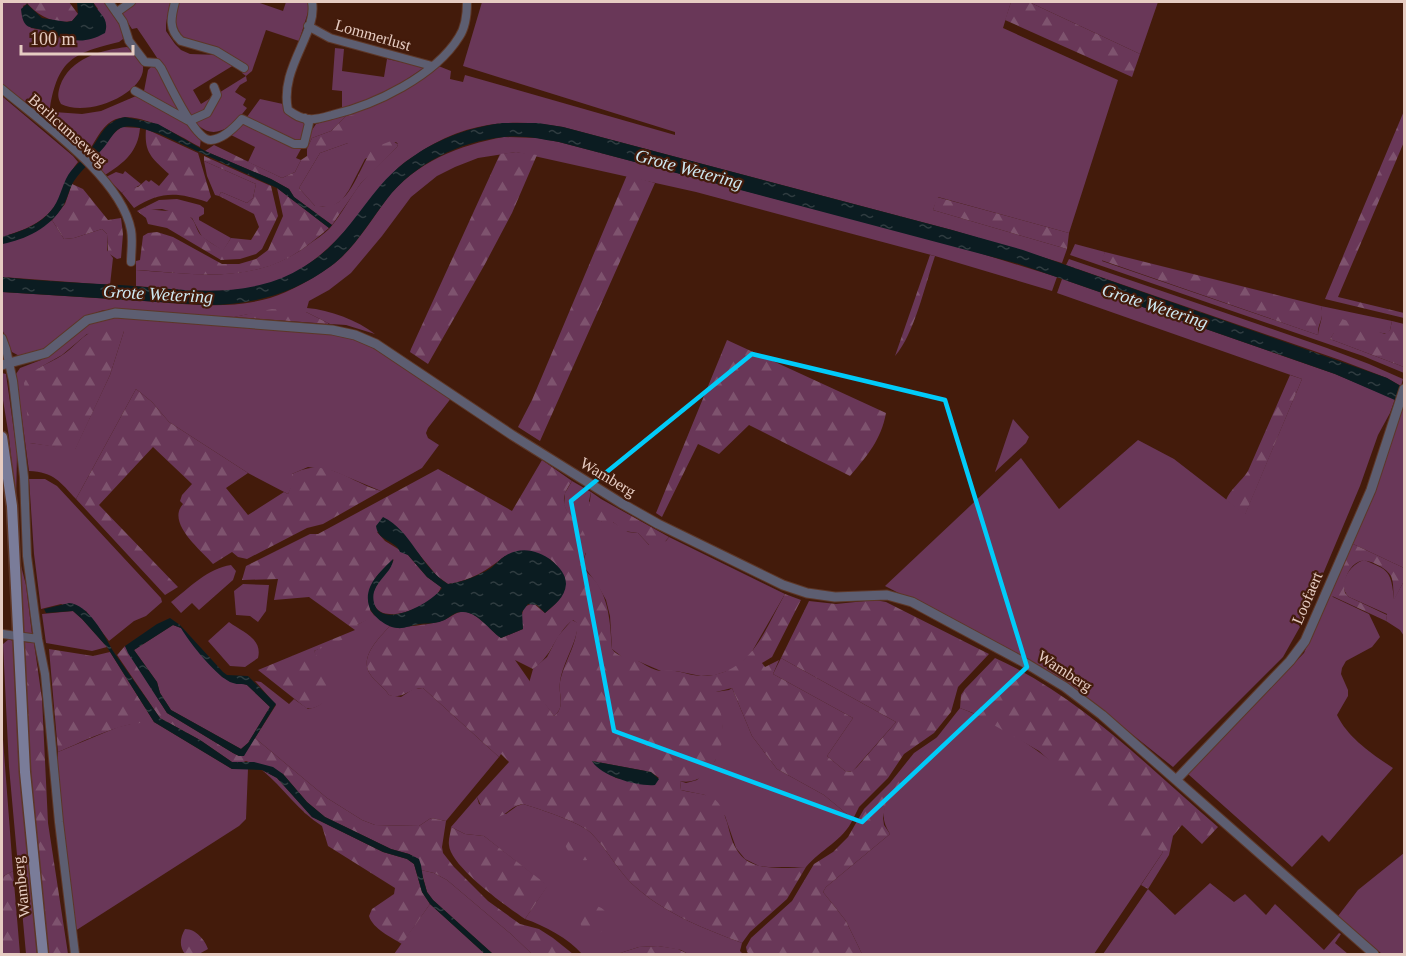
<svg xmlns="http://www.w3.org/2000/svg" width="1406" height="956" viewBox="0 0 1406 956" font-family="'Times New Roman',serif">
<style>
.grass{fill:#693758;fill-rule:evenodd}
.forest{fill:url(#forest-firs);fill-rule:evenodd}
.water{fill:url(#water-ripples);fill-rule:evenodd}
.lines{fill:none;stroke-linecap:round;stroke-linejoin:round}
.minor-casing{stroke:#5d3728;stroke-width:10}
.tertiary-casing{stroke:#5d3728;stroke-width:11}
.secondary-casing{stroke:#5d3728;stroke-width:13}
.minor{stroke:#5d5e71;stroke-width:8}
.tertiary{stroke:#5d5e71;stroke-width:9}
.secondary{stroke:#7a7c99;stroke-width:10}
.marked{fill:none;stroke:#01cbf9;stroke-width:4.5;stroke-linejoin:round}
.labels{text-anchor:middle;dominant-baseline:central;stroke-width:4.5;stroke-linejoin:round;paint-order:stroke}
.street-label{font-size:16px;fill:#e6ccc2;stroke:#431b0b}
.water-label{font-size:18px;font-style:italic;fill:#cee9f2;stroke:#431b0b}
</style>
<defs>
<pattern id="forest-firs" width="22" height="20" patternUnits="userSpaceOnUse" patternTransform="scale(1.5)"><rect width="22" height="20" fill="#693758"/><path d="M5 1l3.5 6h-7zM16 11l3.5 6h-7z" fill="#7e536e"/></pattern>
<pattern id="water-ripples" width="26" height="14" patternUnits="userSpaceOnUse" patternTransform="scale(1.5)"><rect width="26" height="14" fill="#0b1c21"/><path d="M2 4q2-2 4 0t4 0M15 11q2-2 4 0t4 0" fill="none" stroke="#2f3c40"/></pattern>
</defs>
<rect width="100%" height="100%" fill="#431b0b"/>
<path class="grass" d="M 2,2 L 26,2 L 27,4 L 23,6 L 31,28 L 43,30 L 58,38 L 98,9 L 93,2 L 105,2 L 122,29 L 123,39 L 119,42 C 74,53 58,59 50,108 L 39,114 L 2,84 Z
M 133,2 L 171,2 L 166,23 L 166,31 L 175,44 L 181,50 L 190,54 L 219,55 L 234,65 L 193,90 L 201,104 L 246,76 L 242,73 L 246,66 L 183,39 L 175,28 L 177,2 L 257,2 L 283,11 L 286,2 L 309,2 L 310,6 L 299,41 L 266,30 L 252,71 L 246,76 L 247,81 L 240,85 L 235,92 L 246,99 L 243,105 L 247,108 C 204,164 186,109 166,72 C 157,57 147,43 137,28 L 132,29 L 121,12 Z
M 482,2 L 1011,2 L 1003,28 L 1118,80 L 1069,233 L 938,197 L 933,210 L 1067,249 L 1062,263 L 952,230 L 563,127 C 511,118 469,122 423,150 C 415,156 405,161 397,169 C 390,176 384,185 377,193 C 350,226 324,260 284,278 C 237,298 185,290 136,286 L 136,270 C 197,274 255,285 308,245 C 315,240 324,234 330,228 C 342,214 350,197 361,183 C 372,170 385,159 397,147 L 398,144 L 396,142 L 365,159 L 349,190 L 342,200 L 333,206 L 315,206 L 299,188 L 320,153 L 348,143 L 348,114 L 331,131 L 312,138 L 307,149 L 308,136 L 316,124 L 348,114 L 436,65 L 451,71 L 450,79 L 463,82 L 465,75 L 675,135 L 675,132 L 463,66 Z
M 1029,2 L 1158,2 L 1140,54 Z
M 127,47 C 178,76 95,122 61,104 C 57,97 58,93 60,86 C 70,58 101,50 127,47 Z
M 335,48 L 344,49 L 342,71 L 384,77 L 387,59 L 425,67 L 383,95 L 342,110 L 342,91 L 332,90 Z
M 152,66 L 157,66 L 184,115 L 144,91 L 148,70 Z
M 136,96 L 192,127 L 201,137 L 200,147 C 179,136 135,107 112,121 C 101,127 93,145 86,156 L 46,120 L 54,112 L 82,114 L 101,111 Z
M 3,97 L 73,156 L 78,162 C 68,174 65,186 59,199 C 47,222 25,230 2,237 Z
M 260,99 L 283,104 L 287,112 L 307,123 L 301,149 L 296,158 L 301,160 L 295,172 L 282,178 L 248,162 L 255,147 L 231,135 L 244,121 Z
M 122,127 L 140,128 C 138,152 124,163 105,175 L 91,160 C 102,150 109,135 122,127 Z
M 504,137 L 538,138 L 559,142 L 960,247 L 1057,277 L 1052,291 L 935,256 L 696,192 L 516,152 L 478,158 L 455,167 L 437,176 L 411,197 L 382,236 L 351,273 L 329,290 L 309,301 L 307,308 C 330,310 357,320 375,334 L 346,325 L 330,324 L 306,312 L 249,314 L 234,317 L 105,310 C 82,315 69,333 51,346 C 43,352 33,355 25,359 L 12,352 L 2,329 L 2,292 C 49,295 96,298 143,301 C 185,304 229,310 270,298 C 291,291 313,279 331,266 C 354,249 369,223 386,200 C 415,162 459,145 504,137 Z
M 204,161 L 256,184 L 253,198 L 247,203 L 221,192 L 219,196 L 215,195 L 207,176 Z
M 125,171 L 141,184 C 135,190 128,187 122,193 L 106,177 L 116,172 L 123,174 Z
M 177,199 L 200,205 L 204,208 L 204,214 L 199,217 L 199,220 L 231,238 L 223,251 L 202,237 L 192,218 L 162,209 L 149,210 L 145,207 L 159,200 Z
M 52,220 L 64,239 L 74,238 L 102,229 L 107,234 L 107,250 L 113,258 L 110,285 L 2,277 L 2,244 L 35,231 Z
M 1075,244 L 1105,252 L 1102,261 L 1318,335 C 1319,324 1324,318 1321,306 L 1392,321 L 1390,330 L 1387,334 L 1377,332 L 1334,333 L 1330,339 L 1404,367 L 1404,373 L 1363,356 L 1070,255 Z
M 1069,259 L 1327,348 L 1369,364 L 1403,379 L 1401,386 L 1387,378 L 1340,360 L 1066,265 Z
M 1062,279 L 1335,374 L 1395,399 L 1390,413 L 1378,435 L 1360,486 L 1320,581 L 1301,625 L 1283,657 L 1173,767 L 1079,692 L 1042,667 L 885,586 L 1021,458 L 1059,509 L 1138,440 L 1174,459 L 1245,514 L 1302,379 L 1057,293 Z
M 118,317 L 334,332 L 369,343 L 452,397 L 428,428 L 426,433 L 428,438 L 439,445 L 422,468 L 381,491 L 333,471 L 308,467 L 292,474 L 293,484 L 288,494 L 248,473 L 169,422 L 152,402 L 136,389 L 76,499 C 60,482 54,472 29,471 L 16,374 L 20,368 L 41,360 L 89,323 L 103,318 ZM 124,331 L 110,375 L 75,449 L 30,443 L 39,368 L 62,355 L 87,334 Z
M 2,373 L 6,374 L 17,453 L 16,503 L 9,437 L 2,394 Z
M 1403,403 L 1404,404 L 1404,568 L 1351,543 Z
M 1013,419 L 1029,437 L 1026,443 L 995,472 Z
M 29,479 L 45,479 L 57,486 L 161,598 L 162,602 L 146,616 L 134,621 L 109,641 L 86,611 L 61,604 L 41,609 L 34,554 Z
M 572,481 L 591,492 L 589,501 L 602,522 L 613,522 L 628,532 L 638,533 L 649,545 L 666,541 L 669,537 L 785,594 L 750,655 L 734,669 L 715,675 L 701,676 L 676,671 L 661,671 L 640,662 L 622,657 L 612,649 L 610,616 L 606,600 L 597,584 L 582,564 L 586,553 L 564,505 L 565,493 Z
M 1364,560 C 1389,570 1391,571 1394,599 L 1404,581 L 1404,636 L 1400,630 L 1386,621 L 1387,614 L 1349,597 C 1336,585 1350,564 1364,560 Z
M 20,562 L 26,585 L 32,634 L 23,634 Z
M 231,565 L 236,571 L 233,580 L 199,610 L 192,603 L 181,613 L 171,602 C 188,589 208,568 231,565 Z
M 243,584 L 269,585 L 266,611 L 258,622 L 250,616 L 236,615 L 234,591 Z
M 1330,592 L 1333,597 L 1369,614 L 1380,637 L 1372,647 L 1346,661 L 1342,668 L 1341,674 L 1348,690 L 1348,696 L 1337,715 C 1348,738 1372,754 1393,768 L 1329,842 L 1322,835 L 1292,867 L 1188,774 L 1304,653 Z
M 73,611 L 82,619 L 107,647 L 92,651 L 46,643 L 42,614 Z
M 374,615 L 390,626 C 379,638 359,657 370,674 C 376,683 384,687 389,695 L 401,697 L 413,689 L 423,688 L 499,757 L 446,821 L 431,818 L 419,826 L 375,825 L 362,820 L 327,798 L 255,738 L 276,705 L 255,681 L 261,682 L 289,704 L 294,699 L 308,709 C 320,707 327,701 328,689 L 314,651 L 355,631 L 357,625 Z
M 572,620 L 578,623 C 577,644 563,661 560,682 C 558,695 566,707 554,716 L 529,683 L 533,669 L 547,657 L 558,636 Z
M 229,622 C 242,632 263,638 258,658 L 245,667 L 230,666 L 208,641 Z
M 173,625 L 181,628 L 222,677 L 247,685 L 270,707 L 248,743 L 241,749 L 171,710 L 160,693 L 157,682 L 134,650 Z
M 9,639 L 13,641 L 21,779 L 37,954 L 26,954 L 9,767 L 3,644 Z
M 781,658 L 896,722 L 852,772 L 845,771 L 827,756 L 853,718 L 773,674 Z
M 732,688 L 752,736 L 777,769 L 824,795 L 853,819 C 843,841 821,849 806,867 L 768,867 L 759,866 L 745,859 L 736,848 L 725,816 L 705,795 L 681,790 L 680,781 L 686,783 L 697,780 L 715,761 L 723,729 L 715,692 L 729,690 Z
M 960,708 C 1039,738 1097,803 1163,852 L 1094,954 L 862,954 L 846,921 L 823,892 L 826,887 L 890,834 C 883,823 882,815 886,802 Z
M 139,722 L 154,722 L 232,769 L 248,769 L 246,819 L 239,826 L 75,931 L 58,788 L 58,752 L 118,727 Z
M 2,726 L 13,871 L 2,877 Z
M 477,797 L 479,804 L 506,814 L 517,806 L 523,804 C 539,809 580,822 591,833 C 609,851 619,874 639,890 C 669,915 705,929 742,943 L 740,951 L 743,954 L 688,954 L 681,950 L 658,946 L 639,947 L 617,954 L 582,954 C 568,938 545,926 525,919 L 547,886 L 484,836 L 465,834 L 451,827 Z
M 1404,853 L 1404,954 L 1382,954 L 1338,916 L 1358,890 Z
M 421,870 L 434,873 L 447,880 L 511,934 L 532,954 L 493,954 L 433,900 L 427,892 Z
M 1210,883 L 1234,902 L 1245,894 L 1266,915 L 1275,904 L 1324,950 L 1339,933 L 1341,934 L 1335,943 L 1348,954 L 1103,954 L 1148,889 L 1175,915 Z
M 430,904 L 485,954 L 394,954 Z"/>
<path class="forest" d="M 26,2 L 69,2 L 78,14 L 72,21 C 53,24 38,16 26,2 Z
M 1011,2 L 1029,2 L 1140,54 L 1132,77 L 1005,20 Z
M 1404,111 L 1404,142 L 1338,297 L 1404,313 L 1404,318 L 1325,299 Z
M 348,114 L 358,117 L 348,143 L 320,153 L 299,188 L 315,206 C 321,206 329,207 335,204 C 352,197 362,163 373,148 L 391,141 L 398,144 L 397,147 L 361,183 L 332,225 L 294,197 L 289,189 L 271,179 L 205,151 L 214,145 L 282,178 L 295,172 L 301,160 L 307,156 L 307,149 L 312,138 L 331,131 Z
M 146,129 L 198,153 L 211,197 L 207,202 C 177,192 161,191 134,208 L 122,193 L 128,188 L 138,187 L 146,180 L 149,182 L 151,180 L 159,186 L 169,174 C 152,158 144,153 146,129 Z
M 516,152 L 537,155 L 512,213 L 485,264 L 428,364 L 410,352 L 411,349 L 500,154 Z
M 204,156 L 271,186 L 278,216 L 262,249 L 256,254 L 240,259 L 221,260 L 167,228 L 148,224 L 146,218 L 137,211 L 145,207 C 154,213 173,208 187,215 C 197,220 195,231 203,237 C 209,242 216,246 223,250 L 231,238 L 251,240 L 259,227 L 254,214 L 219,196 L 221,192 L 247,203 L 253,198 L 256,184 L 204,161 Z
M 627,175 L 655,183 L 540,441 L 518,427 L 532,400 Z
M 72,184 L 83,189 L 108,220 L 121,218 L 123,234 L 121,258 L 117,259 L 108,253 L 107,234 L 102,229 L 74,238 L 64,239 L 52,220 L 65,204 Z
M 277,188 L 329,228 C 316,239 303,250 288,258 C 241,283 186,273 136,270 L 136,261 L 140,260 L 143,236 L 148,233 L 157,232 L 173,237 L 222,264 L 239,264 L 256,259 L 268,250 L 283,216 Z
M 937,197 L 1069,233 L 1067,249 L 933,210 Z
M 1105,252 L 1321,306 C 1325,319 1317,323 1318,335 L 1101,260 Z
M 930,255 L 935,256 C 925,285 914,335 895,356 Z
M 272,309 L 306,312 L 330,324 L 234,317 Z
M 1342,319 L 1385,334 L 1390,330 L 1392,321 L 1404,324 L 1404,367 L 1330,339 Z
M 109,327 L 124,331 L 110,375 L 75,450 L 30,443 L 24,383 C 31,369 48,364 61,356 C 72,349 80,338 91,332 C 97,329 102,328 109,327 Z
M 727,340 L 886,413 C 881,440 867,456 850,476 L 749,425 L 719,454 L 698,444 L 662,517 L 656,513 Z
M 1290,375 L 1302,379 L 1245,515 L 1226,500 C 1231,488 1241,482 1248,471 Z
M 136,389 L 152,402 L 169,422 L 248,473 L 226,488 L 248,515 L 284,492 L 288,494 L 292,484 L 292,474 C 327,456 347,481 381,491 L 323,524 L 307,528 L 247,559 L 238,557 L 232,552 L 213,564 C 201,550 166,523 183,504 L 180,501 L 182,495 L 192,484 L 153,447 L 99,505 L 178,587 L 165,595 L 76,499 Z
M 542,460 L 572,481 C 549,513 582,515 587,542 C 589,550 583,557 582,564 C 585,572 592,576 597,583 C 610,604 610,625 612,649 C 619,658 626,656 636,660 C 643,663 649,668 656,670 C 663,672 668,670 675,671 C 684,672 692,676 702,676 C 751,675 764,631 785,594 L 801,600 L 772,657 L 762,663 L 765,667 L 779,660 L 773,674 L 853,718 L 827,756 L 845,771 L 851,772 L 857,767 L 896,722 L 781,658 L 809,601 L 836,604 L 875,600 L 886,602 L 989,654 L 958,687 L 951,712 L 934,733 L 904,754 L 888,778 L 859,807 L 853,819 L 824,795 L 777,769 L 752,736 L 732,688 L 716,692 C 718,704 723,718 723,729 C 724,752 707,787 680,781 L 681,790 C 691,793 703,793 713,798 C 721,803 724,814 727,822 C 730,833 732,844 739,853 C 752,872 786,868 806,867 L 787,899 L 750,932 L 742,943 C 705,929 669,915 639,890 C 619,874 609,851 591,833 C 580,822 539,809 523,804 C 506,807 505,823 485,814 L 477,797 L 509,762 L 501,754 L 499,757 L 423,688 C 409,688 403,700 389,695 C 384,687 376,683 370,674 C 359,657 379,638 390,626 C 399,629 432,624 441,621 C 451,618 456,610 467,612 C 481,616 490,630 501,638 L 523,629 L 521,618 L 524,607 L 533,603 L 545,613 C 568,594 573,581 550,559 L 505,556 C 488,570 470,581 448,584 L 437,576 L 398,529 L 377,532 L 385,541 L 408,555 L 427,577 L 441,587 C 437,603 391,624 377,609 C 362,592 389,574 394,559 L 376,577 L 370,610 L 374,615 L 373,617 L 357,625 L 359,627 L 356,631 L 359,633 L 314,651 C 322,665 339,694 320,705 C 315,708 311,709 306,708 L 258,670 L 355,630 L 309,597 L 274,600 L 278,579 L 242,580 L 246,566 L 310,534 L 318,534 L 438,469 L 512,511 ZM 573,620 L 577,623 C 578,644 564,661 560,682 C 558,694 566,707 554,716 L 515,660 L 533,669 C 552,657 555,633 573,620 ZM 592,761 L 651,772 L 659,778 L 627,780 L 616,778 Z
M 591,492 L 601,499 L 669,537 L 663,544 L 652,548 L 638,533 L 624,531 L 613,522 L 602,522 L 594,518 L 589,509 Z
M 1351,543 L 1404,568 L 1404,581 L 1394,600 C 1393,592 1394,583 1391,576 C 1387,568 1369,559 1361,561 C 1349,564 1342,582 1345,593 L 1349,597 L 1387,615 L 1386,621 L 1330,595 Z
M 24,642 L 34,643 L 42,699 L 48,823 L 68,954 L 45,954 L 28,764 Z
M 125,646 L 167,713 L 233,753 L 239,756 L 255,738 L 327,798 L 362,820 L 375,825 L 419,826 L 431,818 L 446,821 L 442,847 L 443,853 L 454,867 L 488,901 L 520,924 L 539,929 L 553,938 L 573,954 L 532,954 L 511,934 L 447,880 L 434,873 L 421,870 L 418,859 L 409,854 L 391,849 L 325,817 L 307,802 L 283,774 L 246,761 L 238,764 L 232,762 L 200,740 L 160,718 L 117,655 Z
M 49,649 L 93,656 L 110,652 L 154,722 C 120,722 89,739 58,752 Z
M 995,658 C 1080,696 1148,767 1218,827 L 1202,844 L 1182,825 L 1173,836 L 1169,855 L 1148,889 L 1141,885 L 1163,852 L 1128,832 L 1039,751 L 973,713 L 960,708 L 961,695 L 965,689 Z
M 939,736 L 886,802 L 883,818 L 884,825 L 890,834 L 826,887 L 823,892 L 846,921 L 862,954 L 749,954 L 747,952 L 746,947 L 751,938 L 792,901 L 814,864 L 833,852 L 848,837 L 864,809 L 890,783 L 914,753 Z
M 262,770 L 277,778 L 312,817 L 383,852 L 407,859 L 414,864 L 422,892 L 430,904 L 402,944 C 391,937 373,929 369,916 L 372,909 L 394,894 L 395,888 L 328,846 L 322,826 C 298,811 284,788 262,770 Z
M 451,827 L 465,834 L 484,836 L 547,885 L 547,887 L 525,919 C 507,907 450,866 449,845 C 448,839 451,833 451,827 Z
M 571,831 C 581,836 587,843 591,853 L 587,860 C 574,862 564,849 563,836 L 564,833 Z
M 13,871 L 20,954 L 2,954 L 2,877 Z
M580 920a14 14 0 1 1 28 0a14 14 0 1 1-28 0Z
M 185,929 C 196,929 205,940 208,949 L 199,954 L 185,954 C 179,946 180,938 185,929 Z
M 658,946 L 678,949 L 688,954 L 617,954 L 639,947 Z"/>
<path class="water" d="M 77,2 L 93,2 C 98,14 110,17 105,33 C 82,46 68,40 46,31 C 30,26 23,31 21,9 L 27,4 L 42,18 L 67,22 L 72,21 L 78,14 Z
M 125,117 L 158,124 L 205,151 L 271,179 L 289,189 L 294,197 L 332,225 L 329,228 L 277,188 L 160,134 C 148,131 137,125 124,127 C 114,129 111,139 105,146 C 95,158 83,168 74,181 C 69,188 68,198 63,206 C 51,227 25,240 2,244 L 2,237 C 18,232 35,227 47,215 C 58,205 60,192 66,179 C 72,167 80,163 87,154 C 101,138 102,122 125,117 Z
M 502,123 L 538,123 L 563,127 L 952,230 L 1023,250 L 1387,378 L 1404,388 L 1404,404 L 1335,374 L 1019,264 L 559,142 C 541,139 523,135 504,137 C 460,141 414,164 387,199 C 369,222 355,248 331,266 C 295,293 253,305 208,305 L 2,292 L 2,277 C 41,281 80,283 120,285 C 179,289 244,301 298,270 C 337,249 353,218 380,186 C 411,150 456,129 502,123 Z
M 383,517 C 411,530 421,568 448,584 C 463,582 478,576 491,568 C 496,564 500,559 505,556 C 520,546 539,550 552,561 C 559,567 566,574 566,584 C 565,598 554,605 545,613 L 537,605 L 528,604 L 522,612 L 523,629 L 501,638 C 489,630 479,613 463,612 C 454,611 450,618 442,621 C 435,624 427,623 419,624 C 412,625 404,629 397,628 C 386,627 372,616 369,606 C 363,586 381,571 393,559 C 393,574 369,583 374,603 C 382,631 433,602 442,588 L 427,577 L 408,555 L 400,552 C 396,540 378,542 376,526 Z
M 69,603 C 88,604 105,636 113,651 L 160,718 L 200,740 L 232,762 L 254,762 L 273,767 L 283,774 L 307,802 L 325,817 L 391,849 L 409,854 L 419,859 L 421,865 L 423,878 L 427,892 L 433,900 L 493,954 L 485,954 L 430,904 L 422,892 L 414,864 L 407,859 L 383,852 L 312,817 L 277,778 L 262,770 L 232,769 L 154,722 L 107,647 L 82,619 L 73,611 L 46,613 L 44,609 Z
M 170,618 L 180,625 L 223,672 L 227,675 L 248,676 L 276,704 L 244,756 L 239,756 L 233,753 L 167,713 L 128,653 L 125,646 L 157,624 ZM 173,625 L 181,628 C 189,642 218,679 233,683 C 238,685 242,683 247,685 L 270,707 L 248,743 L 241,749 L 171,710 L 160,693 L 157,682 L 134,650 Z
M 592,761 L 651,772 L 659,779 L 655,785 C 639,787 600,776 592,761 Z"/>
<g class="lines">
<g class="minor-casing">
<path id="minor" d="M 109,2 L 123,22 L 129,41 L 145,62 L 157,63 L 161,68 C 168,81 195,141 211,140 C 223,139 235,127 242,119 L 294,144 L 304,144 L 309,123 L 305,118
M 175,2 C 171,17 168,29 181,41 L 216,51 L 244,68
M 312,2 C 318,33 279,68 288,110 C 295,115 301,119 309,119 C 316,120 325,117 332,115 C 375,105 435,76 459,37 C 466,27 467,13 467,2
M 117,12 L 131,2
M 308,26 L 330,38 L 432,66
M 2,89 C 41,122 121,177 131,230 C 133,240 131,252 131,262
M 135,91 L 189,121 L 207,113 L 217,95 L 214,87
M 2,338 L 6,349 L 13,381 L 24,477 L 27,556 L 38,639 L 45,674 L 59,822 L 75,954
M 3,634 L 38,639"/>
</g>
<g class="tertiary-casing">
<path id="tertiary" d="M 2,365 L 46,353 L 87,320 L 115,313 L 332,330 L 355,335 L 376,344 L 512,435 L 621,503 L 658,524 L 783,585 L 807,593 L 835,597 L 887,595 L 912,602 L 1027,664 L 1065,687 L 1102,715 L 1374,954
M 1176,780 L 1290,661 L 1305,641 L 1371,490 L 1404,389"/>
</g>
<g class="secondary-casing">
<path id="secondary" d="M 2,437 L 12,506 L 25,772 L 43,954"/>
</g>
<use href="#minor" class="minor"/>
<use href="#tertiary" class="tertiary"/>
<use href="#secondary" class="secondary"/>
</g>
<path class="marked" d="M 752,354 L 945,400 L 1027,667 L 862,822 L 614,731 L 571,501 Z"/>
<g class="labels">
<g class="street-label">
<text transform="translate(373 35) rotate(16)">Lommerlust</text>
<text transform="translate(68 130) rotate(42)">Berlicumseweg</text>
<text transform="translate(608 477) rotate(31)">Wamberg</text>
<text transform="translate(1307 598) rotate(-67)">Loofaert</text>
<text transform="translate(1065 671) rotate(33)">Wamberg</text>
<text transform="translate(21 887) rotate(-96)">Wamberg</text>
</g>
<g class="water-label">
<text transform="translate(689 169) rotate(15)">Grote Wetering</text>
<text transform="translate(158 294) rotate(3)">Grote Wetering</text>
<text transform="translate(1155 306) rotate(18)">Grote Wetering</text>
</g>
</g>
<rect width="1406" height="956" fill="none" stroke="#e6ccc2" stroke-width="6"/>
<path d="M21 45v9h112v-9" fill="none" stroke="#e6ccc2" stroke-width="3"/>
<text x="30" y="45" font-size="18" fill="#e6ccc2" stroke="#431b0b" stroke-width="4.5" paint-order="stroke">100 m</text>
</svg>
